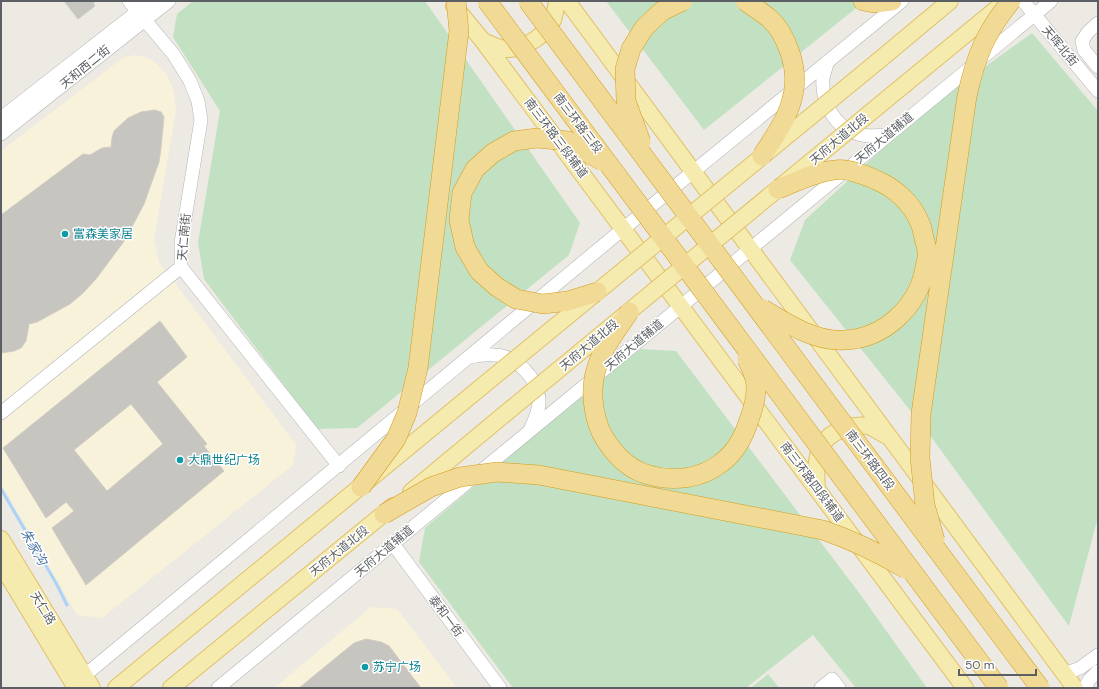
<svg xmlns="http://www.w3.org/2000/svg" width="1099" height="689" viewBox="0 0 1099 689" font-family="'DM Sans','Noto Sans SC',sans-serif">
<style>
.commercial{fill:#f9f2da}
.green{fill:#c2e1c2}
.lines{fill:none;stroke-linecap:round;stroke-linejoin:round}
.stream{stroke:#aad3f5;stroke-width:3}
.building{fill:#c7c5c0;stroke:#d0ccc2;fill-rule:evenodd}
.minor-casing{stroke:#b0b3b7;stroke-width:14}
.major-casing{stroke:#e1c067;stroke-width:18}
.highway-casing{stroke:#d59c1a;stroke-width:20}
.minor{stroke:#fff;stroke-width:13}
.major{stroke:#f5ebae;stroke-width:16}
.highway{stroke:#f0da95;stroke-width:19}
.major-bridge-casing{stroke:#e1c067;stroke-width:18;stroke-linecap:butt}
.highway-bridge-casing{stroke:#d59c1a;stroke-width:20;stroke-linecap:butt}
.major-bridge{stroke:#f5ebae;stroke-width:16}
.highway-bridge{stroke:#f0da95;stroke-width:19}
.culture-dot{fill:#0f9aa8;stroke:#fff;stroke-width:1.5}
.labels{text-anchor:middle;dominant-baseline:central;stroke-width:3;stroke-linejoin:round;paint-order:stroke}
.street-label{font-size:12px;fill:#5b5e62;stroke:#fff}
.culture-label{font-size:12px;fill:#0d838f;stroke:#fff;text-anchor:start}
.water-label{font-size:13px;font-style:italic;fill:#4a75a5;stroke:#fff}
</style>
<rect width="100%" height="100%" fill="#eceae3"/>
<path class="commercial" d="M 136,55 L 151,59 L 159,66 L 167,75 L 174,92 L 176,111 L 154,239 L 159,262 L 296,445 L 293,465 L 102,618 L 77,615 L 1,483 L 1,151 L 124,57 Z
M 371,607 L 397,609 L 457,688 L 274,688 Z"/>
<path class="green" d="M 193,1 L 425,1 L 580,223 L 569,255 L 357,428 L 317,429 L 204,279 L 198,243 L 220,111 L 173,37 L 177,14 Z
M 606,1 L 865,1 L 704,130 Z
M 1032,33 L 1098,111 L 1098,517 L 1069,626 L 929,434 L 790,260 L 805,220 L 925,110 Z
M 640,349 L 676,351 L 860,594 L 927,688 L 856,688 L 813,635 L 746,688 L 513,688 L 419,562 L 425,528 L 557,416 Z
M 768,674 L 779,688 L 751,688 Z"/>
<g class="lines">
<path class="stream" d="M 1,489 L 56,583 L 67,605"/>
</g>
<path class="building" d="M 64,1 L 96,1 L 93,3 L 95,6 L 78,19 Z
M 155,110 L 161,112 L 164,117 L 161,148 L 159,162 L 144,204 L 125,240 L 96,279 L 83,293 L 70,304 L 37,322 L 29,324 L 26,341 L 21,348 L 14,351 L 1,353 L 1,215 L 83,154 L 90,155 L 102,148 L 111,147 L 112,138 L 114,131 L 128,118 L 141,112 Z
M 160,321 L 187,357 L 157,382 L 207,444 L 204,446 L 224,471 L 86,585 L 52,528 L 74,511 L 66,502 L 46,518 L 3,448 ZM 131,404 L 163,444 L 107,491 L 74,450 Z
M 366,639 L 381,642 L 389,646 L 421,688 L 299,688 L 354,643 Z"/>
<g class="lines">
<g class="minor-casing">
<path id="minor" d="M 129,1 L 174,55 L 190,81 L 198,101 L 201,120 L 181,243 L 181,267 L 339,466
M 1023,1 L 1098,91
M 1098,23 L 1088,32 L 1082,41 L 1084,50 L 1098,67
M 828,61 C 826,67 824,73 823,79 C 821,102 835,128 858,134 C 868,137 878,136 888,135
M 1,118 L 151,1
M 1,134 L 169,1
M 469,357 C 477,356 486,354 494,355 C 515,355 537,377 539,399 C 540,409 535,419 531,428
M 1,413 L 181,267
M 393,544 L 500,688
M 1064,674 L 1080,668 L 1098,655
M 82,684 L 84,676 L 623,229 L 902,1
M 218,688 L 1051,1
M 821,688 L 832,679 L 839,688
M 1085,688 L 1089,680 L 1098,671"/>
</g>
<g class="major-casing">
<path id="major" d="M 567,1 L 1075,688
M 454,6 L 483,41 L 965,688
M 483,41 C 492,45 501,50 510,49 C 525,49 548,33 553,20 C 555,14 556,7 557,1
M 877,62 L 950,1
M 899,89 L 1006,1
M 817,489 C 815,462 815,437 846,428 C 853,426 861,425 868,426 C 874,428 881,433 887,436
M 411,492 L 512,408
M 1,539 L 92,688
M 1,564 L 76,688
M 116,688 L 491,379
M 171,688 L 393,506"/>
</g>
<g class="highway-casing">
<path id="highway" d="M 863,1 L 874,3 L 892,1"/>
</g>
<use href="#minor" class="minor"/>
<use href="#major" class="major"/>
<use href="#highway" class="highway"/>
<g class="major-bridge-casing">
<path id="major-bridge" d="M 491,379 L 877,62
M 512,408 L 899,89"/>
</g>
<g class="highway-bridge-casing">
<path id="highway-bridge" d="M 487,1 L 999,688
M 528,1 L 1040,688
M 745,1 C 753,7 762,12 770,19 C 779,27 785,39 789,50 C 805,92 785,121 762,156
M 641,142 L 626,101 L 625,69 L 631,49 L 644,28 L 662,11 L 683,1
M 597,292 L 568,301 L 543,304 L 516,299 L 497,287 L 479,271 L 465,247 L 459,220 L 462,193 L 475,169 L 493,153 L 514,141 L 537,138 L 568,141 L 602,161
M 763,309 C 786,323 815,342 844,340 C 884,339 919,306 925,267 C 926,263 928,257 927,252 C 927,247 925,242 924,238 C 923,233 922,227 920,223 C 912,203 895,188 876,180 C 865,175 846,168 835,170 C 815,172 796,182 778,189
M 629,312 C 617,330 602,348 596,370 C 590,389 593,414 601,432 C 609,447 622,463 638,471 C 641,473 646,474 649,475 C 673,482 701,479 721,463 C 735,453 744,436 749,420 C 754,407 758,393 755,379 C 753,372 750,365 747,359
M 361,487 L 396,439 L 407,413 L 418,368 L 459,31 L 456,1
M 384,514 L 431,487 L 460,477 L 497,472 L 539,475 L 823,530 C 852,540 879,553 906,569
M 935,540 L 925,505 L 920,458 L 921,414 L 967,96 C 976,56 985,33 1011,1"/>
</g>
<use href="#major-bridge" class="major-bridge"/>
<use href="#highway-bridge" class="highway-bridge"/>
</g>
<g class="culture-dot">
<circle cx="65" cy="234" r="4"/>
<circle cx="180" cy="460" r="4"/>
<circle cx="365" cy="667" r="4"/>
</g>
<g class="labels">
<g class="street-label">
<text transform="translate(1060 46) rotate(50)">天晖北街</text>
<text transform="translate(85 67) rotate(-39)">天和西二街</text>
<text transform="translate(578 123) rotate(53)">南三环路三段</text>
<text transform="translate(556 138) rotate(53)">南三环路三段辅道</text>
<text transform="translate(884 138) rotate(-40)">天府大道辅道</text>
<text transform="translate(839 139) rotate(-40)">天府大道北段</text>
<text transform="translate(184 237) rotate(-85)">天仁南街</text>
<text transform="translate(589 345) rotate(-40)">天府大道北段</text>
<text transform="translate(634 345) rotate(-40)">天府大道辅道</text>
<text transform="translate(870 460) rotate(53)">南三环路四段</text>
<text transform="translate(812 482) rotate(53)">南三环路四段辅道</text>
<text transform="translate(339 551) rotate(-39)">天府大道北段</text>
<text transform="translate(384 551) rotate(-40)">天府大道辅道</text>
<text transform="translate(43 608) rotate(59)">天仁路</text>
<text transform="translate(446 616) rotate(53)">泰和一街</text>
</g>
<g class="culture-label">
<text x="73" y="234">富森美家居</text>
<text x="188" y="460">大鼎世纪广场</text>
<text x="373" y="667">苏宁广场</text>
</g>
<g class="water-label">
<text transform="translate(34 547) rotate(60)">朱家沟</text>
</g>
</g>
<rect width="1099" height="689" fill="none" stroke="#5b5e62" stroke-width="4"/>
<path d="M959 669v6h77v-6" fill="none" stroke="#5b5e62" stroke-width="2"/>
<text x="965" y="669" font-size="12" fill="#5b5e62" stroke="#ffffff" stroke-width="3" paint-order="stroke">50 m</text>
</svg>
